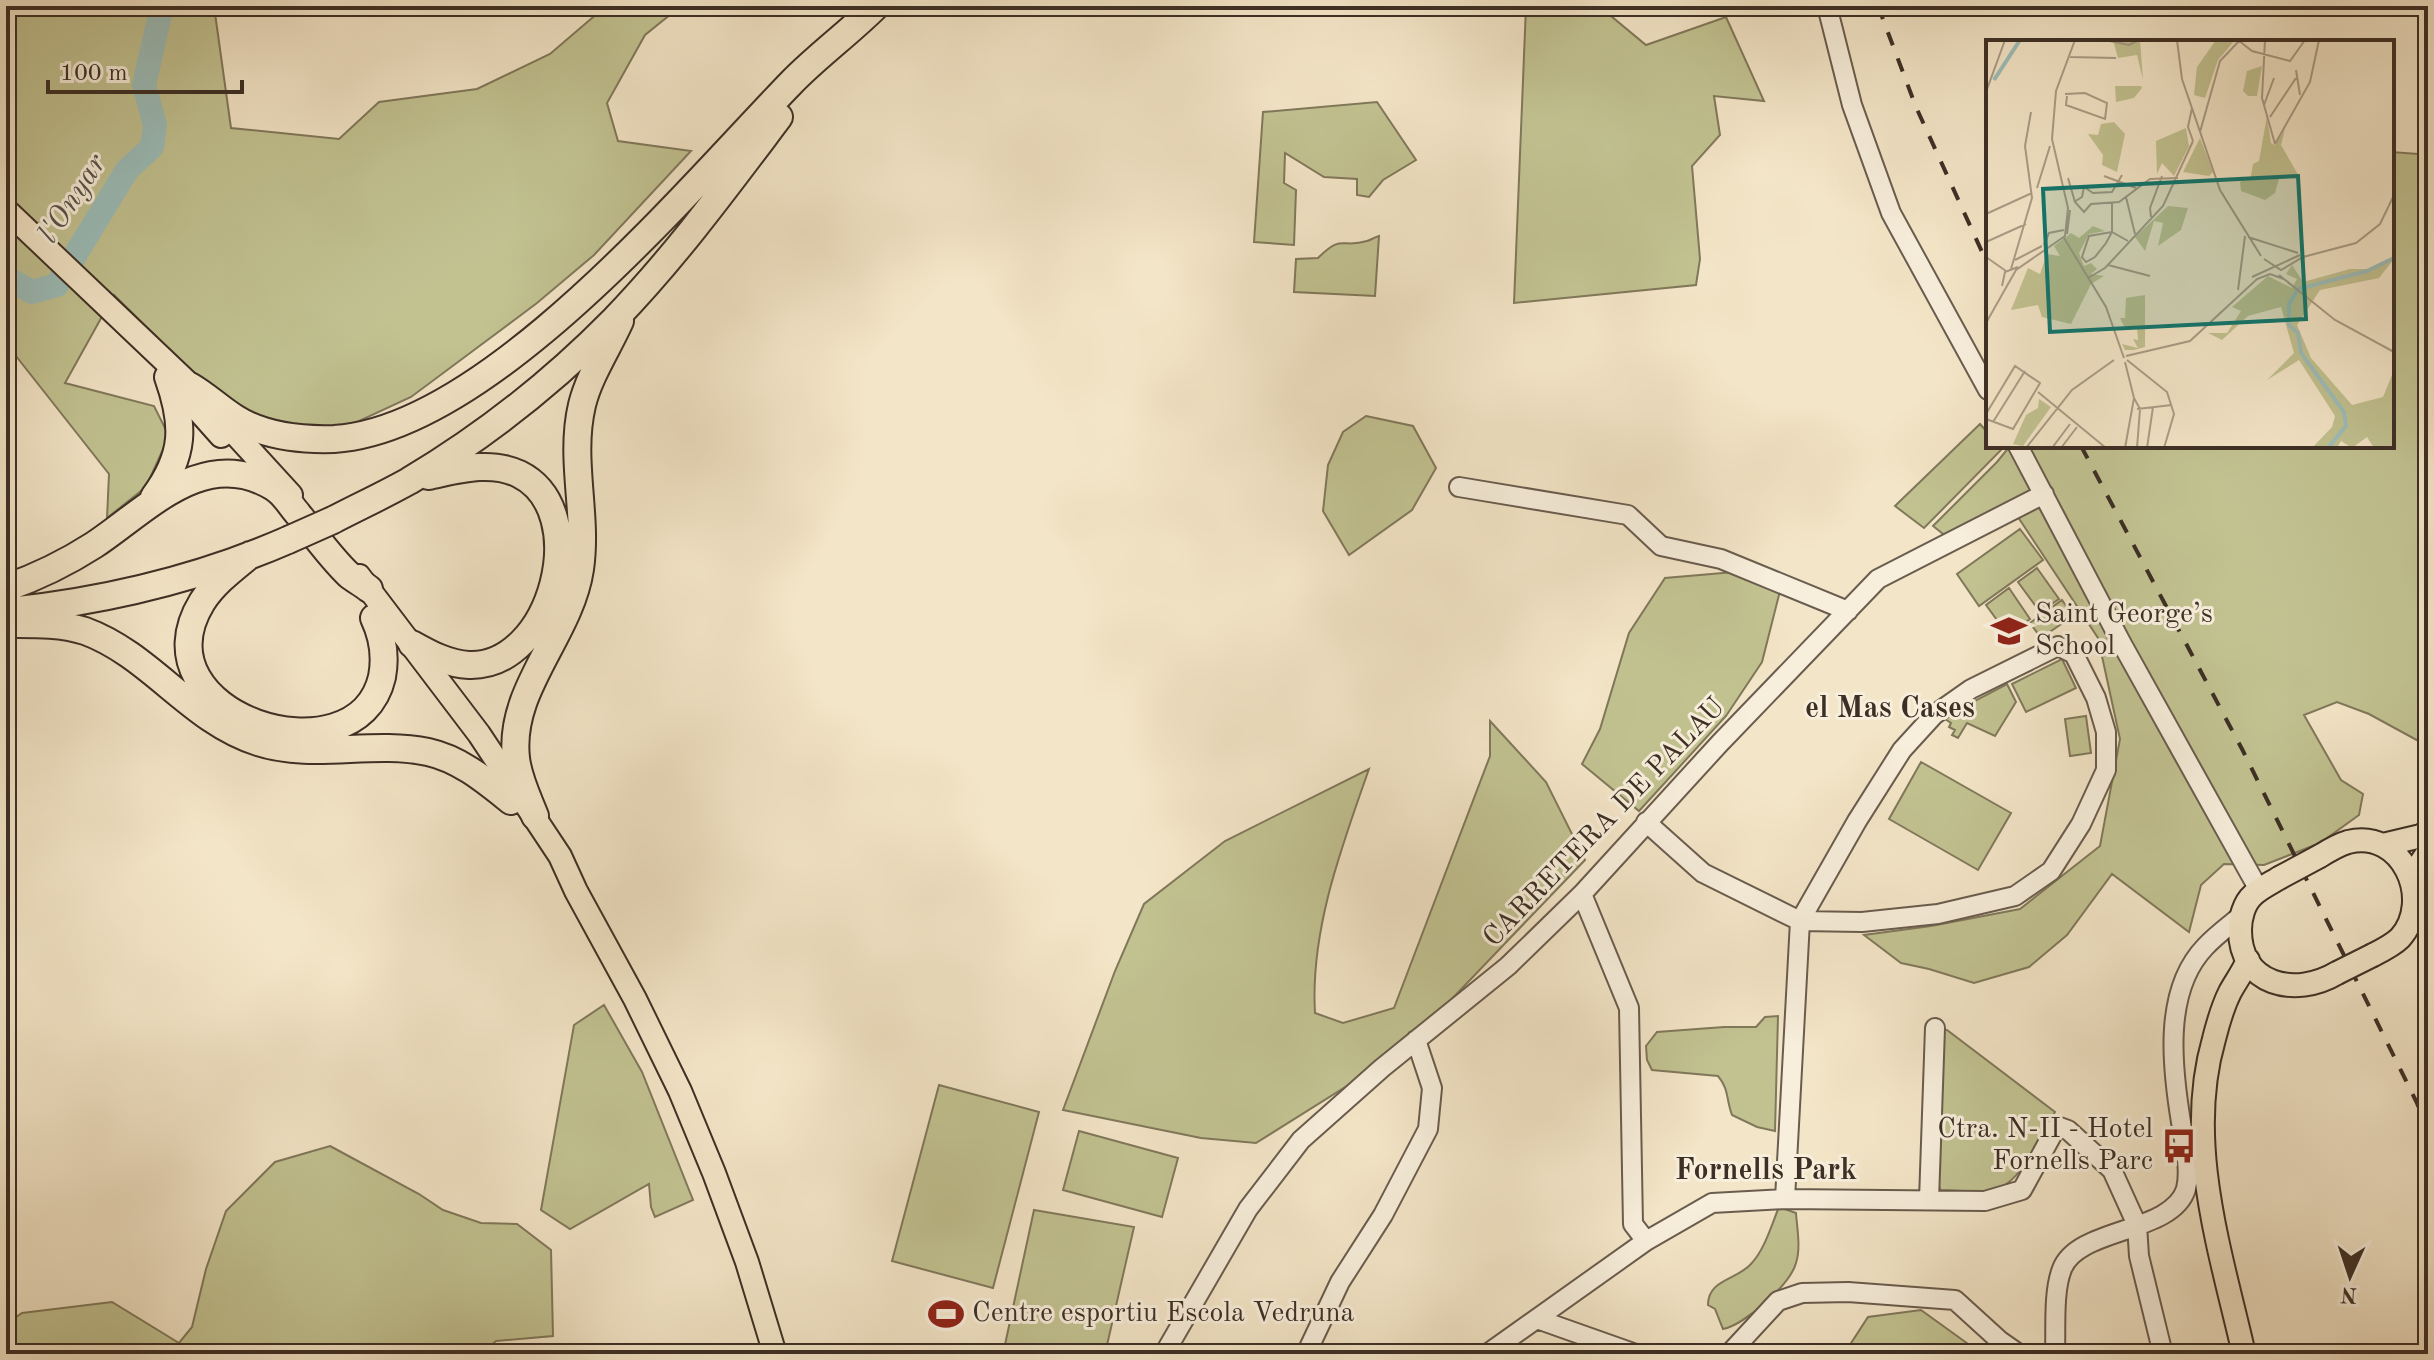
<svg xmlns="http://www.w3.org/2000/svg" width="2434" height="1360" viewBox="0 0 2434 1360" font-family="'Old Standard TT',serif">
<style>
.green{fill:#c2c291;stroke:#80785b;stroke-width:2}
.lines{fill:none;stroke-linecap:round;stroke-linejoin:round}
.river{stroke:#9cbeba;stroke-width:24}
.minor-casing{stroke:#6a5c4e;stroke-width:22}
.major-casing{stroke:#3d2f25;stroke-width:26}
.highway-casing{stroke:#3d2f25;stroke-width:30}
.minor{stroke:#f7eedb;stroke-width:18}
.major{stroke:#f3e5c7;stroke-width:22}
.highway{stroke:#f3e5c7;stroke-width:26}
.rail{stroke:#3d2f25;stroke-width:4;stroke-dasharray:14 14;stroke-linecap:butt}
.major-bridge-casing{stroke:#3d2f25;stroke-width:26;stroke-linecap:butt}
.highway-bridge-casing{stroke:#3d2f25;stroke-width:30;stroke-linecap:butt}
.major-bridge{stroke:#f3e5c7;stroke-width:22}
.highway-bridge{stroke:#f3e5c7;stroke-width:26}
.labels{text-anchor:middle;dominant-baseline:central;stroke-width:6;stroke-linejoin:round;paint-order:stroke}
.poi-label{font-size:28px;fill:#3d2f25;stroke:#f7eedb;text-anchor:start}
.street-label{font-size:28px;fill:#3d2f25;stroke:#f7eedb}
.water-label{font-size:30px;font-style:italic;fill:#55534a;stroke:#f7eedb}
.neighbourhood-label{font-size:30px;font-weight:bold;fill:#3d2f25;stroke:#f7eedb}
.inset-river{fill:none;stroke:#9cbeba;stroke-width:4}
.inset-road{fill:none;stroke:#aa9c86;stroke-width:2}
.view{fill:#0f766e;fill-opacity:0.15;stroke:#0f766e;stroke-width:4}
.inset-edge{fill:none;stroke:#3d2f25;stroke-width:4}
</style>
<rect width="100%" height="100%" fill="#f3e5c7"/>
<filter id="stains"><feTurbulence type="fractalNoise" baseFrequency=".0025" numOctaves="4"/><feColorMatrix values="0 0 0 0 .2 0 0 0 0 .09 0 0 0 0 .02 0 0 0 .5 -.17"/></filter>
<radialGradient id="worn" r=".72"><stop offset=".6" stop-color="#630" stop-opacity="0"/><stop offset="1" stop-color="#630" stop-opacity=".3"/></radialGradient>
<path class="green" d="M 6,6 L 214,6 L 231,128 L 339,139 L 379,102 L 477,89 L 550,54 L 606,6 L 681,6 L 645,35 L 607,103 L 618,141 L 691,151 L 594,255 L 537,303 L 411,397 L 342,429 L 300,426 L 246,412 L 197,377 L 114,295 L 65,383 L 154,406 L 169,436 L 146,487 L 107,518 L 109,474 L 12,351 L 6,352 Z
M 1526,6 L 1606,6 L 1605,11 L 1646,45 L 1726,17 L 1764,101 L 1714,96 L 1720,135 L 1692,166 L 1700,259 L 1696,285 L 1514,303 Z
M 1377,102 L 1416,160 L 1383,180 L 1369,197 L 1357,195 L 1357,179 L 1324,177 L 1285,153 L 1284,183 L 1296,190 L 1294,245 L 1254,242 L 1263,112 Z
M 2428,139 L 2428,734 L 2424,744 L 2369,714 L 2337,702 L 2304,715 L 2341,780 L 2363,794 L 2359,815 L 2320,843 L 2264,865 L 2224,864 L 2201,885 L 2189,932 L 2112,874 L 2067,935 L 2029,967 L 1974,983 L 1929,969 L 1901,963 L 1864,935 L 1931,926 L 2020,909 L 2100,846 L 2120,739 L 2098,638 L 2008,502 L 1947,537 L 1933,526 L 1997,462 L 2010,446 L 2392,446 L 2392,152 L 2418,154 Z
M 1379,236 L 1375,296 L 1294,292 L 1296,259 L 1318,258 C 1343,233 1341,249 1367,241 C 1371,240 1375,237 1379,236 Z
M 1366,416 L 1413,426 L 1436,468 L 1412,510 L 1349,555 L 1323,511 L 1328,465 L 1343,432 Z
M 1980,424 L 1988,433 L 1988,446 L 2000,446 L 2003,448 L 1924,528 L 1895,506 Z
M 2020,529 L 2043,560 L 1979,606 L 1957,574 Z
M 2037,568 L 2059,599 L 2040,612 L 2018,582 Z
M 1746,571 L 1780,591 L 1762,662 L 1726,716 L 1639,811 L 1582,764 L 1600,729 L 1629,633 L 1665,578 Z
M 2009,588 L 2030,619 L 2008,635 L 1986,605 Z
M 2062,600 L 2073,616 L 2041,638 L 2030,623 Z
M 2062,659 L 2076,688 L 2026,712 L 2012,684 Z
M 2007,684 L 2016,702 L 1995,736 L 1967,723 L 1958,738 L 1952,735 L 1955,730 L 1949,727 L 1951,723 L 1945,719 L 1950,714 Z
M 2086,716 L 2091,753 L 2070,756 L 2065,719 Z
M 1490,721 L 1546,782 L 1585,860 L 1401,1052 L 1256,1143 L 1201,1138 L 1063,1110 L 1115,971 L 1144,904 L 1225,841 L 1369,769 C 1342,846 1310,930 1315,1013 L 1343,1023 L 1394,1008 L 1490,756 Z
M 1921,762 L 2011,813 L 1978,870 L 1889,819 Z
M 604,1005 L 642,1072 L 693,1200 L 655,1217 L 651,1207 L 649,1184 L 570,1229 L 541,1210 L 574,1025 Z
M 1778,1016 L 1775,1131 L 1757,1127 L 1732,1115 C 1726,1099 1729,1089 1718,1076 L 1652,1070 L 1647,1060 L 1646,1046 L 1657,1032 L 1724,1027 L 1756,1027 L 1765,1017 Z
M 1942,1030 L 1947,1030 L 2055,1112 C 2042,1134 2021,1185 1993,1190 C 1977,1193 1957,1190 1941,1190 L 1938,1186 Z
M 939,1085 L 1039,1112 L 993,1288 L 892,1261 Z
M 1079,1131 L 1178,1158 L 1162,1217 L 1063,1190 Z
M 330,1146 L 419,1194 L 443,1210 L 481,1223 L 517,1224 L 551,1250 L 553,1336 L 496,1341 L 481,1354 L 31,1354 L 6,1344 L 6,1324 L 22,1313 L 112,1302 L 179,1343 L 192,1327 L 206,1269 L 226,1211 L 275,1162 Z
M 1779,1207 L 1796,1213 C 1797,1228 1801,1248 1796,1263 C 1790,1285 1744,1325 1723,1329 L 1715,1309 L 1708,1305 C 1708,1279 1737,1280 1751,1264 C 1765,1249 1771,1226 1779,1207 Z
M 1034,1210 L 1134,1227 L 1105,1354 L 1003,1354 Z
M 1921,1310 L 1982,1354 L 1844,1354 L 1868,1317 Z"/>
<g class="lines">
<path class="river" d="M 6,285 L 14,282 L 32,292 L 57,285 L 127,170 L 152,147 L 155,125 L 144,85 L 162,6"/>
<g class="minor-casing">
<path id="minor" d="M 1827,6 L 1852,105 L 1891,213 L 1988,390
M 2018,446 L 2122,644 L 2259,890
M 1459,487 L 1628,515 L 1661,546 L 1721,559 L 1848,611
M 1646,822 L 1703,873 L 1800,921 L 1862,922 L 1938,914 L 2015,896 L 2051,871 L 2081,824 L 2106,770 L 2106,732 L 2096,698 L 2074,654 L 2058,646 L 1971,689 L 1934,715 L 1902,750 L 1857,821 L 1800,921 L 1785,1199
M 1582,894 L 1629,1008 L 1633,1224 L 1646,1241
M 1929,1200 L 1935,1028
M 1537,1319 L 1636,1354
M 1164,1354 L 1248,1209 L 1301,1140 L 1382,1068 L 1508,966 L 1582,894 L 1720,743 L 1878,579 L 2044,494
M 1306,1354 L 1340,1282 L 1383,1215 L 1428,1129 L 1432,1088 L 1416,1040
M 1487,1354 L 1646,1241 L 1712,1203 L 1785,1199 L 1985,1201 L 2022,1190 L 2057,1126 L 2068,1130 L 2112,1170 L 2137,1225 L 2139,1256 L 2163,1354
M 1729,1354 L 1778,1301 L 1802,1293 L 1848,1292 L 1955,1300 L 1999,1340 L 2019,1354
M 2055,1354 C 2056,1329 2053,1291 2062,1269 C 2078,1227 2172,1234 2186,1189 C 2191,1169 2184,1142 2181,1122 C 2172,1067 2163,991 2205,947 C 2216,935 2230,925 2242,915"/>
</g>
<g class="major-casing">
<path id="major" d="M 6,210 L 188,383
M 172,381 L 221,436
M 217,414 L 291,495
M 359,576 L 479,734 L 560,856 L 576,891 L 635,999 L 680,1091 L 714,1173 L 747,1262 L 775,1354
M 2383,845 L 2421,836 L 2428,831
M 2320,856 C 2328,851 2338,845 2348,842 C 2402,828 2434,900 2400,938 C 2393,945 2383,950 2373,955
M 2279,878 C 2271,883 2260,888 2253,895 C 2244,903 2240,918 2240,930 C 2240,985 2295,998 2337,973
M 2414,885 L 2420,864 L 2428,852
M 2244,1354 C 2221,1253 2184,1142 2214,1039 C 2218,1023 2223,1006 2230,992 C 2236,981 2243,972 2248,960"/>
</g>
<g class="highway-casing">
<path id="highway" d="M 190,386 C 206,395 219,408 235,418 C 263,436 302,440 334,439 C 488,430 687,190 791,83 C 817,56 849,33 876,6
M 154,497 C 185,455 185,425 168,377
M 333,520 C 358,507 384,495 409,481 C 483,437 554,381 614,320 C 675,257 727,186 779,117
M 250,555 C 233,569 214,583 202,602 C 132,716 357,786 382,677 C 386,656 383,637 374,618
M 6,588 C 37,577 66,563 94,545 C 147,510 204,445 273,487 C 283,492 290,505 298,514 C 314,534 330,557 349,575 C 355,580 363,584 369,589
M 10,611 C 104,601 201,578 288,540
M 6,624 C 32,624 60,623 85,631 C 151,655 191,721 258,742 C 314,760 371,740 428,752 C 460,759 486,781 511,801
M 412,644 C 430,654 448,664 469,665 C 552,668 594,511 519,474 C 490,460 457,470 428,476
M 535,816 C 528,798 518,778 516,758 C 508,689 570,636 580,569 C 588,514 569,460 582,405 C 589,376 608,348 620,321"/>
</g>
<use href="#minor" class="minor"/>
<use href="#major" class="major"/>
<use href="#highway" class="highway"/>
<path class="rail" d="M 1878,6 L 1916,107 L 1988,265
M 2081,446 L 2242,749 L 2417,1103 L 2428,1133"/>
<g class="major-bridge-casing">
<path id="major-bridge" d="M 2279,878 L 2320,856
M 2337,973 L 2373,955"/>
</g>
<g class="highway-bridge-casing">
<path id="highway-bridge" d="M 288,540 L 333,520"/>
</g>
<use href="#major-bridge" class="major-bridge"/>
<use href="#highway-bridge" class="highway-bridge"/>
</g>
<defs>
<g id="school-bare" transform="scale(2.76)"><path d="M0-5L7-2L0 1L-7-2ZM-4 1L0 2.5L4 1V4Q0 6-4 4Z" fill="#8f2418" stroke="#f7eedb" stroke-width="2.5" paint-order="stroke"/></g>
<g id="bus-bare" transform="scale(2.76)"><path d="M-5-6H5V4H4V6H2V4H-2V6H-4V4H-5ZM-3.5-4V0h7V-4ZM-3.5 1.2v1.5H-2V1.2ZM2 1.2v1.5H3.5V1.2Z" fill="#8f2418" stroke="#f7eedb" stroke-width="2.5" paint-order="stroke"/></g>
<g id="stadium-bare" transform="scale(2.76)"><path d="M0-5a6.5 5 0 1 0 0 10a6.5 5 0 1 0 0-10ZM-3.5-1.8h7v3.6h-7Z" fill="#8f2418" stroke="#f7eedb" stroke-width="2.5" paint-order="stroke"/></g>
</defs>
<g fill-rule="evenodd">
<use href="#school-bare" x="2009" y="631"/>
<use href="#bus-bare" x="2179" y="1146"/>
<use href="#stadium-bare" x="946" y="1314"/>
</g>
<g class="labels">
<g class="poi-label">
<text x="2035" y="615">Saint George’s<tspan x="2035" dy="32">School</tspan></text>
<text x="2153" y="1130" text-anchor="end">Ctra. N-II - Hotel<tspan x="2153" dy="32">Fornells Parc</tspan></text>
<text x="972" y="1314">Centre esportiu Escola Vedruna</text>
</g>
<g class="street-label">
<text transform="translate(1605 823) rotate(-46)">CARRETERA DE PALAU</text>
</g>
<g class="water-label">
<text transform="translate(73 199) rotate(-57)">l'Onyar</text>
</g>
<g class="neighbourhood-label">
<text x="1890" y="709">el Mas Cases</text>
<text x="1766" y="1171">Fornells Park</text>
</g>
</g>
<g transform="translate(1986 40)">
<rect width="408" height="408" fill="#f3e5c7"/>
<path d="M 127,0 L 154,0 L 157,40 L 151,15 L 132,18 ZM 230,0 L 248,1 L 232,20 L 219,58 L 208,55 L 211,27 ZM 276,26 L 271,56 L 262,56 L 257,51 L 261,31 ZM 129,46 L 155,46 L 156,48 L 148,58 L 130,62 ZM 281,76 L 285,103 L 289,105 L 299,89 L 295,105 L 314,138 L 293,139 L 289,153 L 279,160 L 255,151 L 254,142 L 265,136 L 267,124 L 273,121 ZM 128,82 L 139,94 L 131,132 L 116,125 L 117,115 L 102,94 L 112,95 L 115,84 ZM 200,88 L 203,106 L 188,136 L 176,123 L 171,134 L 170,101 ZM 214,98 L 227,132 L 223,136 L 197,132 ZM 182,166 L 202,168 L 195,190 L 172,206 L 177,183 L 168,181 L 159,211 L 149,197 ZM 107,186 L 119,191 L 103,194 L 93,213 L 98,226 L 105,223 L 111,229 L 105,234 L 118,236 L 105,244 L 85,284 L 56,277 L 52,265 L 25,270 L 42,228 L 54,234 L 61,214 L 74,216 L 68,206 L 85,193 L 93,198 ZM 408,219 L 393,238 L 334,250 L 311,285 L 325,318 L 366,365 L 397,357 L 408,330 L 408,408 L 388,408 L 381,397 L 366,408 L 355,401 L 351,408 L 326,408 L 346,387 L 349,376 L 313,320 L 281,340 L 308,313 L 295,267 L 262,276 L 236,300 L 222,293 L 241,293 L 255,271 L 246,267 L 282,236 L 306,248 L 311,239 L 300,234 L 306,225 L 317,242 L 364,229 L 387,229 ZM 159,255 L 159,307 L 148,310 L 139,310 L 136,304 L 152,308 L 147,299 L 152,300 L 151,287 L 138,286 L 134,278 L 139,278 L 140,258 ZM 53,359 L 65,367 L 37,406 L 27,404 L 40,375 L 52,368 Z" fill="#c2c291"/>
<path class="inset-river" d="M 8,40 L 34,0M 342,408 L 360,386 L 358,372 L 315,313 L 312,293 L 303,285 L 303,264 L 312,249 L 381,231 L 408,218"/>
<path class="inset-road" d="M 119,0 L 143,5 L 153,0M 191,0 L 196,39 L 234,150 L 275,216M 252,0 L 266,11 L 304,21 L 319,0M 279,0 L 276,58 L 289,104M 84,17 L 130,18M 310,30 L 314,55M 0,52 L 19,0M 79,54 L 99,53 L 121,63 L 119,79 L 80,65 L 81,56M 278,65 L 288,38M 206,68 L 202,87 L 207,101M 284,77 L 310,38M 214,92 L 234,21 L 254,0M 289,104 L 324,42 L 333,0M 118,136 L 150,148M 82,138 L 89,162 L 98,172 L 105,164 L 133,162 L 164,139 L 192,138M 51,148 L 64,106M 140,157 L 149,194M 88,162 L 96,157 L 98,147 L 107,153 L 126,152 L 136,135M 126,163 L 126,192 L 120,203 L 109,217 L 100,222 L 96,217 L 103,196 L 126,192 L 142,201M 0,174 L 46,153M 165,177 L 164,168 L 176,136M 81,194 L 84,170M 262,197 L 312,213M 78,198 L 120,267 L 138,318M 0,202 L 40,184M 58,205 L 63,193 L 78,190M 0,217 L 20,231M 278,219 L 295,230 L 317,217 L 370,203 L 394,184 L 408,155M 29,220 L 56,206M 122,225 L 164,236M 25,229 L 46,158 L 39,106 L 45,72M 293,235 L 349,280 L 408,312M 266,237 L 314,215M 102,238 L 119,228 L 177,166 L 207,101M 16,246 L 19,232 L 32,227M 252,250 L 259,196M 0,283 L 30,230 L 79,196 L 82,168 L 66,99 L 70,51 L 89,0M 140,316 L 204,301 L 271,239 L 284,234 L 298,239M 141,320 L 181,352 L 188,374 L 178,408M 52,352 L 120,408M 148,358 L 154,369 L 151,408M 151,369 L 186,365M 0,374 L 29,326 L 54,343 L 27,389 L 0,379M 7,382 L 39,331M 40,408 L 86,350 L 128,320M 66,408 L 84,384M 75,408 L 91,387M 139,408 L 148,358 L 139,322M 161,408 L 167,367"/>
<path class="view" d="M 312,136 L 320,279 L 64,292 L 57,149 Z"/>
<rect width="408" height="408" class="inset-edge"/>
</g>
<rect width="2434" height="1360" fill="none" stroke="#f3e5c7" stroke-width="32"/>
<rect x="8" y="8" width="2418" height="1344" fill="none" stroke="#3d2f25" stroke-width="4"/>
<rect x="16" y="16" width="2402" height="1328" fill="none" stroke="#3d2f25" stroke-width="2"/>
<g transform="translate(2350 1276) rotate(183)" stroke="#f7eedb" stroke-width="6" paint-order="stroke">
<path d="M0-6L14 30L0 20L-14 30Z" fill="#3d2f25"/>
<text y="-12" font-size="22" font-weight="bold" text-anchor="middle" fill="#3d2f25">N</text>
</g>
<path d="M48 80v12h194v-12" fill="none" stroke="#3d2f25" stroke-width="4"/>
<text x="60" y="80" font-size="24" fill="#3d2f25" stroke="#f7eedb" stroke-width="6" paint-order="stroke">100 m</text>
<rect width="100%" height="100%" filter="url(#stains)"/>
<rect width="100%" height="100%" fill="url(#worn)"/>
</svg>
